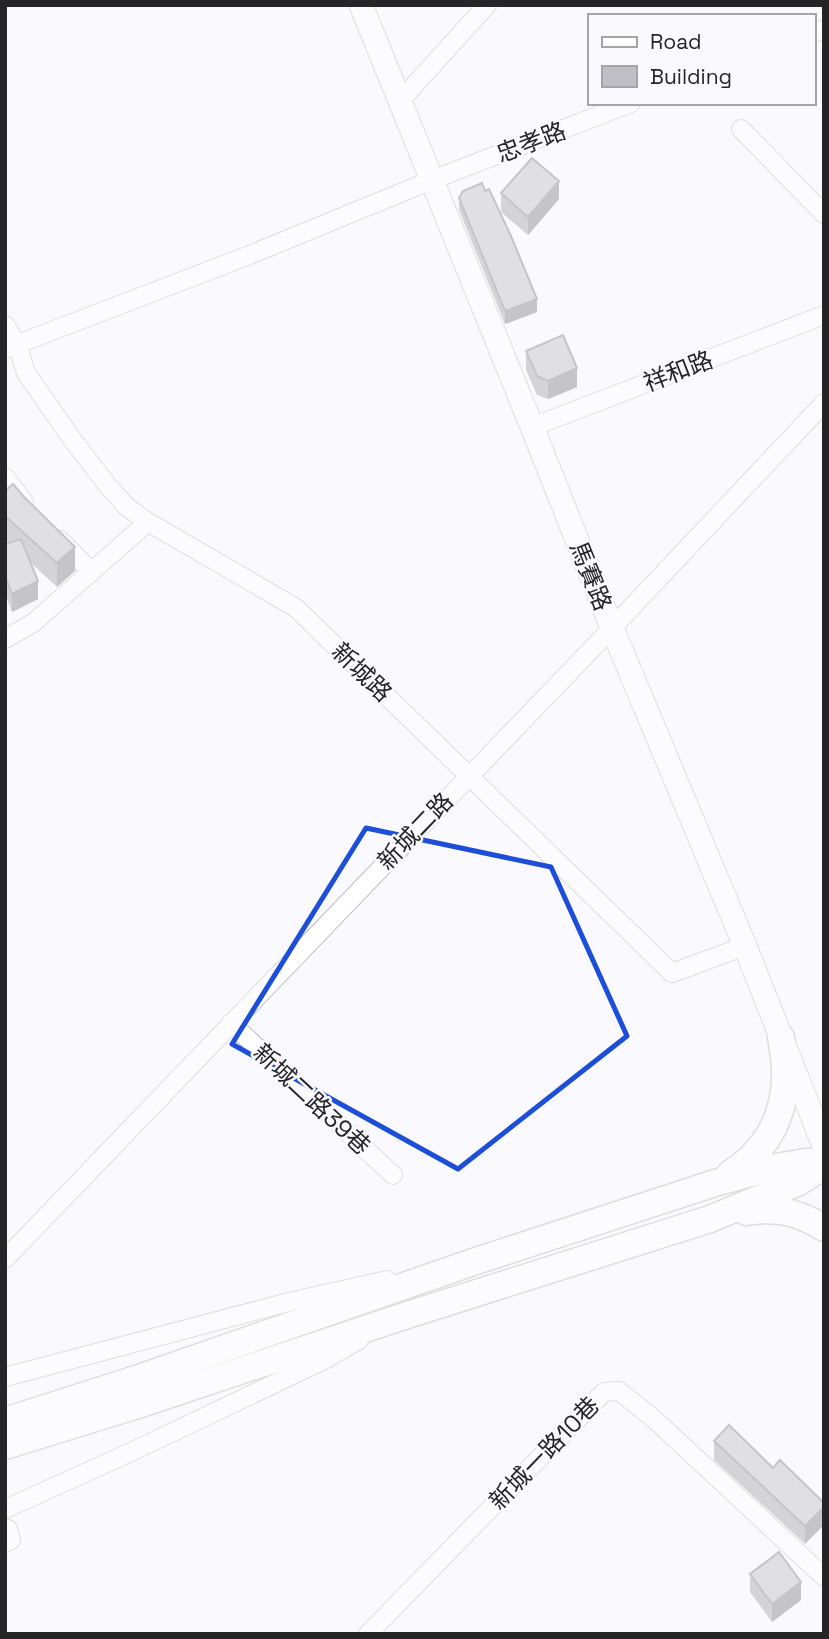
<svg xmlns="http://www.w3.org/2000/svg" width="829" height="1639" viewBox="0 0 829 1639" font-family="'Space Grotesk','Noto Sans TC',sans-serif">
<style>
.lines{fill:none;stroke-linecap:round;stroke-linejoin:round}
.minor-casing{stroke:#bcbbc2;stroke-width:20}
.major-casing{stroke:#bcbbc2;stroke-width:25}
.highway-casing{stroke:#bcbbc2;stroke-width:29}
.minor{stroke:#fff;stroke-width:18}
.major{stroke:#fff;stroke-width:23}
.highway{stroke:#fff;stroke-width:26}
.wall{fill:#a5a4aa}
.shaded-wall{fill:#86868b}
.building{fill:#c0bfc6;stroke:#86868b;stroke-width:2}
.marked{fill:none;stroke:#1d4ed8;stroke-width:5;stroke-linejoin:round}
.labels{text-anchor:middle;dominant-baseline:central;stroke-width:5;stroke-linejoin:round;paint-order:stroke}
.street-label{font-size:24px;fill:#252527;stroke:#faf9fe}
</style>
<rect width="100%" height="100%" fill="#faf9fe"/>
<g class="lines">
<g class="minor-casing">
<path id="minor" d="M 813,33 L 824,29
M 400,101 L 487,5
M 741,129 L 824,214
M 5,325 L 17,344 L 26,373 L 72,439 L 108,486 L 127,507 L 148,522 L 296,608 L 672,973 L 745,946
M 5,349 L 247,256 L 432,180 L 631,103
M 532,427 L 824,315
M 5,477 L 24,502
M 60,540 L 92,572
M 5,639 L 33,623 L 148,522
M 231,1023 L 393,1175
M 5,1259 L 612,628 L 824,403
M 5,1377 L 289,1302 L 387,1280
M 5,1509 L 129,1453 L 324,1360 L 359,1340
M 5,1543 L 11,1540 L 8,1529
M 368,1634 L 604,1392 L 619,1391 L 654,1419 L 824,1577"/>
</g>
<g class="major-casing">
<path id="major" d="M 361,5 L 532,427 L 612,628 L 745,946 L 824,1146"/>
</g>
<g class="highway-casing">
<path id="highway" d="M 730,1174 C 767,1150 786,1116 785,1071 C 785,1061 783,1049 781,1038
M 746,1212 C 777,1207 798,1212 824,1228
M 5,1421 L 133,1380 L 476,1261 L 715,1183 L 770,1168 L 805,1162 L 824,1162
M 5,1446 L 144,1403 L 398,1318 L 710,1219 L 797,1183 L 824,1166"/>
</g>
<use href="#minor" class="minor"/>
<use href="#major" class="major"/>
<use href="#highway" class="highway"/>
</g>
<path class="wall" d="M 501,193 L 559,199 L 528,235 L 501,212 Z
M 459,198 L 537,312 L 505,324 L 459,210 Z
M 526,351 L 577,387 L 548,399 L 537,395 L 526,370 Z
M 5,491 L 75,571 L 57,587 L 31,563 L 38,599 L 12,612 L 5,593 L 5,544 L 9,543 L 5,540 Z
M 714,1441 L 773,1468 L 824,1503 L 805,1544 L 714,1460 Z
M 750,1574 L 801,1600 L 772,1622 L 750,1592 Z"/>
<path class="shaded-wall" d="M 559,181 L 559,199 L 528,235 L 528,217 Z
M 537,299 L 537,312 L 505,324 L 505,311 Z
M 577,368 L 577,387 L 548,399 L 548,381 Z
M 75,547 L 75,571 L 57,587 L 57,563 Z
M 38,581 L 38,599 L 12,612 L 12,594 Z
M 824,1507 L 824,1525 L 805,1544 L 805,1526 Z
M 801,1582 L 801,1600 L 772,1622 L 772,1604 Z"/>
<path class="building" d="M 532,158 L 559,181 L 528,217 L 501,193 Z
M 482,183 L 485,191 L 489,189 L 511,236 L 537,299 L 505,311 L 459,198 L 463,191 Z
M 563,335 L 577,368 L 548,381 L 537,376 L 526,351 Z
M 13,484 L 24,497 L 75,547 L 57,563 L 5,516 L 5,491 Z
M 21,539 L 38,581 L 12,594 L 5,575 L 5,544 Z
M 729,1425 L 773,1468 L 780,1460 L 824,1503 L 824,1507 L 805,1526 L 714,1441 Z
M 779,1552 L 801,1582 L 772,1604 L 750,1574 Z"/>
<path d="M0 0H829V1639H0ZM 366,828 L 551,867 L 627,1036 L 458,1169 L 232,1044 Z" fill="#faf9fe" fill-opacity=".55" fill-rule="evenodd"/>
<path class="marked" d="M 366,828 L 551,867 L 627,1036 L 458,1169 L 232,1044 Z"/>
<g class="labels">
<g class="street-label">
<text transform="translate(531 142) rotate(-21)">忠孝路</text>
<text transform="translate(678 371) rotate(-21)">祥和路</text>
<text transform="translate(591 576) rotate(68)">馬賽路</text>
<text transform="translate(362 672) rotate(44)">新城路</text>
<text transform="translate(415 831) rotate(-46)">新城二路</text>
<text transform="translate(312 1099) rotate(43)">新城二路39巷</text>
<text transform="translate(544 1453) rotate(-46)">新城一路10巷</text>
</g>
</g>
<rect width="829" height="1639" fill="none" stroke="#252527" stroke-width="14"/>
<rect x="588" y="14" width="228" height="91" fill="#faf9fe" stroke="#a5a4a8" stroke-width="2"/>
<rect x="602" y="37" width="35" height="10" fill="#ffffff" stroke="#a5a4a8" stroke-width="2"/>
<text x="650" y="49" font-size="21" fill="#252527">Road</text>
<rect x="602" y="66" width="35" height="21" fill="#c0bfc6" stroke="#a5a4a8" stroke-width="2"/>
<text x="650" y="84" font-size="21" fill="#252527">Building</text>
</svg>
